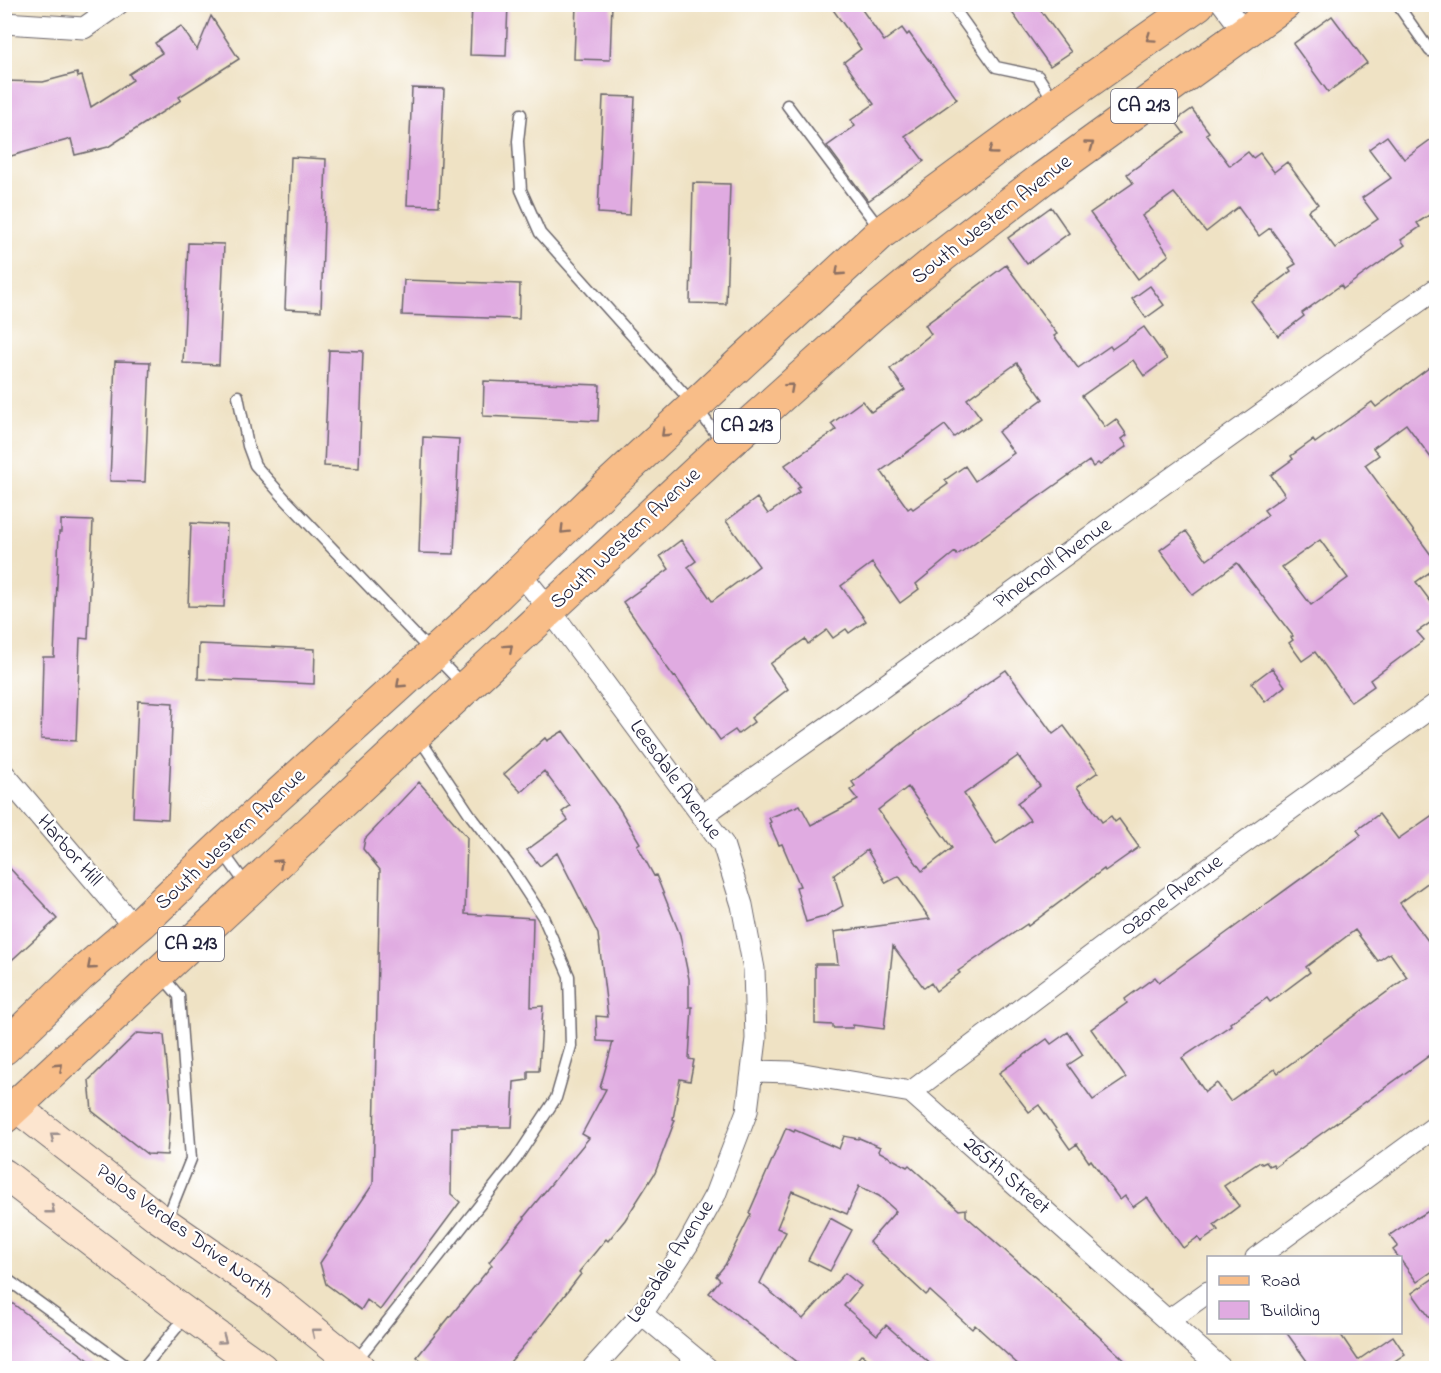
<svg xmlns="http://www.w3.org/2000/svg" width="1441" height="1373" viewBox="0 0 1441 1373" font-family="'Indie Flower',sans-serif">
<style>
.building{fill:#e0abe1;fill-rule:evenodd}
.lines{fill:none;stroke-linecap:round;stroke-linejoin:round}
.service-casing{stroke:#6a656b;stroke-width:13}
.minor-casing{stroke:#6a656b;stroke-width:23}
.secondary-casing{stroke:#6a656b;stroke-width:32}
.primary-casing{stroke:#6a656b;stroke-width:35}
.service{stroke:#fff;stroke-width:10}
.minor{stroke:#fff;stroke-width:21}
.secondary{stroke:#fce5cf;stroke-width:30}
.primary{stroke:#f8bd88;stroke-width:33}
.oneway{stroke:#8d7062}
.oneway2{stroke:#9a8d8c}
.labels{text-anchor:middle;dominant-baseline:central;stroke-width:4.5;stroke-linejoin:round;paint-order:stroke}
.shield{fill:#fff;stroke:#646476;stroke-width:1.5}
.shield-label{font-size:20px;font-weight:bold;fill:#22223b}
.street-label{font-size:21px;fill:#22223b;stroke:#fff}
</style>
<rect width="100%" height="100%" fill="#fff"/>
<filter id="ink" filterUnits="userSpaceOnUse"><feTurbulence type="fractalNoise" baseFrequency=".0167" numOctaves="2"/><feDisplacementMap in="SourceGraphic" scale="12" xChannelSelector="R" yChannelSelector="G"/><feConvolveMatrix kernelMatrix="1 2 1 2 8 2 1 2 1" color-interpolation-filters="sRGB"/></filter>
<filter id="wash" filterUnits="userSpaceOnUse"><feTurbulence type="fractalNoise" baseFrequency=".008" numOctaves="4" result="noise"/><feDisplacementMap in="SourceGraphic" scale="24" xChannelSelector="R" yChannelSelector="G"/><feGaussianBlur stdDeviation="1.35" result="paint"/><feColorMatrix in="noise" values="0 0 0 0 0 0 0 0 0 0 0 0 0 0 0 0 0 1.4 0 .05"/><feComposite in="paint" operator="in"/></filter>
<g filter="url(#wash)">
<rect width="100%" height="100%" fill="#efe2c4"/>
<g id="blocks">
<path class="building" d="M 472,4 L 508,4 L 506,56 L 470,55 Z
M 576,4 L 612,4 L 610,60 L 574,59 Z
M 829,4 L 858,4 L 884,41 L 902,28 L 907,35 L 909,33 L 957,99 L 905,136 L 924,161 L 868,201 L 827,146 L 855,126 L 851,120 L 874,104 L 844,62 L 861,49 Z
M 1006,4 L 1036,4 L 1071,52 L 1050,66 Z
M 211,16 L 239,59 L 179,97 L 181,100 L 108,147 L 75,155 L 71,139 L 4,158 L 4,81 L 43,82 L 77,73 L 78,77 L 82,76 L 91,107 L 133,80 L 129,74 L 162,53 L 155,43 L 181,26 L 197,50 Z
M 1332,16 L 1367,63 L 1328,92 L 1293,44 Z
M 412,88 L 444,89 L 439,206 L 407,205 Z
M 603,96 L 635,97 L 630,215 L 598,213 Z
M 1192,109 L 1209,132 L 1206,134 L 1230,166 L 1248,152 L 1253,158 L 1260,153 L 1274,172 L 1287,162 L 1318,204 L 1308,211 L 1335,248 L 1378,219 L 1362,198 L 1391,178 L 1369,149 L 1387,136 L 1404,159 L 1437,135 L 1437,210 L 1417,223 L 1420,227 L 1401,240 L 1405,245 L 1343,289 L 1341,285 L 1302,313 L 1304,316 L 1278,336 L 1251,301 L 1291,271 L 1289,268 L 1296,264 L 1270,228 L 1259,236 L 1238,207 L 1206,232 L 1174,193 L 1142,216 L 1169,255 L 1138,279 L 1090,213 L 1133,183 L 1127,174 L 1184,133 L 1175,121 Z
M 291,157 L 326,159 L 321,311 L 285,309 Z
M 693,183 L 730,184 L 726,304 L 690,303 Z
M 1051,207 L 1069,233 L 1027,264 L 1008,238 Z
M 188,243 L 224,244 L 219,365 L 183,363 Z
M 1006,265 L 1057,334 L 1054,336 L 1078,368 L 1110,346 L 1112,349 L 1144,327 L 1167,359 L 1144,376 L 1133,360 L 1082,396 L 1105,427 L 1116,419 L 1127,435 L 1122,439 L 1127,446 L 1100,465 L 1098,463 L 1093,467 L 1089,461 L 957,555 L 955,552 L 916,584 L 919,589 L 900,603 L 872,563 L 841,586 L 866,621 L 849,633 L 846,629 L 833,638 L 827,630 L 808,644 L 805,639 L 770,664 L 788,689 L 751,718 L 754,722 L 738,734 L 735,730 L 720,740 L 675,676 L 674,677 L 663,662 L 660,655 L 623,602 L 669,569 L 660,556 L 681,540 L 696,561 L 688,567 L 712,601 L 759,566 L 726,521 L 757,498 L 768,514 L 799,492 L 797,489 L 800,486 L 785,465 L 836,430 L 831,424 L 862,401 L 871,412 L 905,390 L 890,369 L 902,359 L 901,358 L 931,334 L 925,325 ZM 1017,363 L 1043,399 L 998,432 L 1014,453 L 975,481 L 965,466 L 945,480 L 948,484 L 913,509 L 911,507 L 908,509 L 881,471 L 945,425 L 954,437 L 981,418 L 967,399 Z
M 404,280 L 520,284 L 519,319 L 402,315 Z
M 1150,286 L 1164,305 L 1146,318 L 1132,299 Z
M 329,350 L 363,351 L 359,468 L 324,466 Z
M 115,361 L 150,362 L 145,482 L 110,481 Z
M 1437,362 L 1437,466 L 1406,424 L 1373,448 L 1379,455 L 1365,465 L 1437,563 L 1437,567 L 1416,582 L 1437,610 L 1437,618 L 1417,632 L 1424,640 L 1370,680 L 1374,686 L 1351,702 L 1315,652 L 1302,661 L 1289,643 L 1293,640 L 1291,637 L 1293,636 L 1237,563 L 1193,595 L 1160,550 L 1186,531 L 1207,560 L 1268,515 L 1264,510 L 1285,495 L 1271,475 L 1293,459 L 1291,456 L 1313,440 L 1315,443 L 1372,402 L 1376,407 ZM 1320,540 L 1348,578 L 1311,605 L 1282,567 Z
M 484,381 L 600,385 L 598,421 L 483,416 Z
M 423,437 L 459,439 L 454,554 L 419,553 Z
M 61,520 L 93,521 L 88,639 L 80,638 L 76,741 L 41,739 L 43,657 L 54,657 L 59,532 L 61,532 Z
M 191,523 L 227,525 L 224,607 L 188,606 Z
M 199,644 L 315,649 L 314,684 L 198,679 Z
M 1272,668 L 1285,686 L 1265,702 L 1252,683 Z
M 1006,670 L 1053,734 L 1064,726 L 1098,772 L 1077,787 L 1102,822 L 1111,816 L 1115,822 L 1119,819 L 1139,847 L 1105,871 L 1104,869 L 1028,926 L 1027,924 L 958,971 L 960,973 L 936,991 L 931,983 L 924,988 L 893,946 L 884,1029 L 853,1025 L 853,1028 L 833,1028 L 833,1025 L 815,1024 L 815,964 L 838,964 L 834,932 L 930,919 L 899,876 L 886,883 L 867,850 L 834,875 L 843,906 L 824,917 L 806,922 L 796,887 L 800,886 L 782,844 L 779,845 L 769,823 L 771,822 L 769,818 L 800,805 L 811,825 L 858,800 L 850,790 L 855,786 L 852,782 L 922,728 ZM 1018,756 L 1040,786 L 1017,803 L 1030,820 L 996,844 L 964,794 ZM 908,787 L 952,848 L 922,871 L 878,810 Z
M 138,701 L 173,703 L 168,819 L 133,817 Z
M 563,731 L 619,808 L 640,843 L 637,845 L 654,876 L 656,875 L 680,935 L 689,979 L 689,1007 L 692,1007 L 689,1059 L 694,1060 L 690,1081 L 680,1079 L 673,1119 L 675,1120 L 655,1173 L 625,1220 L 608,1241 L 606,1239 L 579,1272 L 581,1274 L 540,1327 L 505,1368 L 431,1368 L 417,1357 L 492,1265 L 489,1262 L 525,1218 L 524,1217 L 537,1201 L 589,1138 L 582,1134 L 606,1089 L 600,1088 L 613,1042 L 597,1041 L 596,1016 L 608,1017 L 598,934 L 557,853 L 540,866 L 527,850 L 568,820 L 562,812 L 570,806 L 544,771 L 521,792 L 504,774 L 545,738 L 547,741 Z
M 419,782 L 467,837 L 465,914 L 533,918 L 531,1007 L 543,1006 L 539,1071 L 528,1071 L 528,1080 L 514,1082 L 512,1127 L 452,1127 L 451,1194 L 460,1202 L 380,1310 L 367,1300 L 361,1310 L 326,1284 L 320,1263 L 373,1184 L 380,870 L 363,849 L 365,839 Z
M 1437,812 L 1437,876 L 1400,903 L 1437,953 L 1437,1050 L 1275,1167 L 1273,1164 L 1269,1166 L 1266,1162 L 1262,1164 L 1260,1162 L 1224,1186 L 1239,1206 L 1214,1225 L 1218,1230 L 1201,1242 L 1198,1237 L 1183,1248 L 1147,1197 L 1133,1207 L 1125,1196 L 1120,1200 L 1091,1160 L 1089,1162 L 1077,1144 L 1070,1149 L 1039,1105 L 1029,1112 L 999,1073 L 1047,1039 L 1051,1044 L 1068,1032 L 1083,1055 L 1068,1065 L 1093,1100 L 1126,1078 L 1091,1029 L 1127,1003 L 1125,999 L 1155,977 L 1159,982 L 1262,907 L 1361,835 L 1357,830 L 1379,814 L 1398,839 ZM 1355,930 L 1378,961 L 1390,953 L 1407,977 L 1278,1073 L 1275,1069 L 1230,1101 L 1217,1083 L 1205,1092 L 1182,1058 L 1231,1025 L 1230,1023 L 1267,998 L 1270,1002 L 1310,972 L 1306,967 Z
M 4,862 L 57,919 L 4,967 Z
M 137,1033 L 164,1035 L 171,1105 L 167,1155 L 147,1154 L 92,1111 L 89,1080 Z
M 786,1128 L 794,1132 L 795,1130 L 839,1149 L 844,1136 L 858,1139 L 859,1138 L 880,1147 L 878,1151 L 907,1167 L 909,1165 L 959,1210 L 966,1209 L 966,1216 L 1045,1286 L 1133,1368 L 1022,1368 L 975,1325 L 972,1329 L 930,1291 L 926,1295 L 869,1242 L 896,1211 L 879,1196 L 859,1186 L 847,1214 L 792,1191 L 777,1228 L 786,1232 L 760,1283 L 803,1319 L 845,1273 L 861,1286 L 844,1306 L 877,1335 L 886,1325 L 935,1368 L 878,1368 L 862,1354 L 849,1368 L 804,1368 L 709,1293 L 720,1280 L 716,1276 L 725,1265 L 751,1214 L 749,1213 Z
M 1437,1206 L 1437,1268 L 1417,1282 L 1393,1250 L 1398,1246 L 1390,1235 L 1416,1217 L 1417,1218 Z
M 830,1218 L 852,1230 L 830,1271 L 808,1260 Z
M 1437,1276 L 1437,1328 L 1412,1293 Z
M 4,1297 L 57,1337 L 100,1368 L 15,1368 L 4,1361 Z
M 1286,1332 L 1339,1332 L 1358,1360 L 1393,1336 L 1405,1354 L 1384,1368 L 1312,1368 Z"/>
</g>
</g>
<g filter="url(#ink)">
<use href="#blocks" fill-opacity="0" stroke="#6a656b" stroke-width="1.5"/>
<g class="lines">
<g class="service-casing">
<path id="service" d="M 951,4 L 996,67 L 1038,76 L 1054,101
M 1397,4 L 1430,51 L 1436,50
M 787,105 L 880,229
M 521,114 L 518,141 L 521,190 L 540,233 L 695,406 L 723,443
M 238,396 L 248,446 L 255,465 L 286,500 L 463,685
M 222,851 L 248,887
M 162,976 L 179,996 L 191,1159 L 167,1219
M 4,1277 L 129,1368
M 356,1361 L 516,1159 L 556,1098 L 571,1046 L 569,976 L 543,917 L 509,865 L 471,816 L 417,735
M 143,1368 L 188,1314"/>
</g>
<g class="minor-casing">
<path id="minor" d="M 1223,4 L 1245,33
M 4,23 L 84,28 L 118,4
M 520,573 L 550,610 L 723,844 L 742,905 L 754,969 L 756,1039 L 747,1111 L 715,1195 L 688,1244 L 642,1314 L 593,1368
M 4,774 L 135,928
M 703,815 L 829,726 L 1141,500 L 1436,289
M 752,1071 L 792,1072 L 911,1092 L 1221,1368
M 911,1092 L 1184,886 L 1436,704
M 1256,1258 L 1436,1126
M 642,1314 L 707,1368
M 1169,1320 L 1208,1292"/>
</g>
<g class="secondary-casing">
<path id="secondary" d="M 16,1107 L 156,1216 L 270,1295 L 360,1368
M 4,1174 L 170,1301 L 262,1368"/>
</g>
<g class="primary-casing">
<path id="primary" d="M 4,1048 L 79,976 L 140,924 L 220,848 L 474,617 L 606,488 L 882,232 L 1056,104 L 1198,4
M 4,1117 L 725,446 L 873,313 L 942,256 L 1042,179 L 1284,4"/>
</g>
<use href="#service" class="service"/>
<use href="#minor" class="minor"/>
<use href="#secondary" class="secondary"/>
<use href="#primary" class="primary"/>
</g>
<defs><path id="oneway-chevron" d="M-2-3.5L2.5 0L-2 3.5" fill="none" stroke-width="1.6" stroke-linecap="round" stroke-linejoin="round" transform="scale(1.5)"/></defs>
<g class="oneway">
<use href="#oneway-chevron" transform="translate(1150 38) rotate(145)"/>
<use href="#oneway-chevron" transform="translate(1090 145) rotate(-36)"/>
<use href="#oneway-chevron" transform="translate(992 151) rotate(144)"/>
<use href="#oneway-chevron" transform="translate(839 272) rotate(137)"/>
<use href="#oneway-chevron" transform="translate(790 387) rotate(-42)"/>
<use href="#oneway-chevron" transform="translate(665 433) rotate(137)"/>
<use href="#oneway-chevron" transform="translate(564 530) rotate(135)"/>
<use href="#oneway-chevron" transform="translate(509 648) rotate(-42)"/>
<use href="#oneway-chevron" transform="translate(400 684) rotate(137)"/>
<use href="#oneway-chevron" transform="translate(279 863) rotate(-43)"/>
<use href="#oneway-chevron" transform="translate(91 966) rotate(139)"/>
<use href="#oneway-chevron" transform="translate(59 1067) rotate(-43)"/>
</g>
<g class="oneway2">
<use href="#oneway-chevron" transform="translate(54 1136) rotate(-142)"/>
<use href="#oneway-chevron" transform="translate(51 1210) rotate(38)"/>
<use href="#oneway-chevron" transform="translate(315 1332) rotate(-141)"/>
<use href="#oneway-chevron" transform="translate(223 1340) rotate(36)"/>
</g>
</g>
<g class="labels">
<g class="shield">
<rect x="1111" y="89" width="66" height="34" rx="4.5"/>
<rect x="714" y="409" width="66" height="34" rx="4.5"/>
<rect x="158" y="927" width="66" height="34" rx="4.5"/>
</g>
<g class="shield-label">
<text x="1144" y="106">CA 213</text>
<text x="747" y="426">CA 213</text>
<text x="191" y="944">CA 213</text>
</g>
<g class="street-label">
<text transform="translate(992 220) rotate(-38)">South Western Avenue</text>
<text transform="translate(626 539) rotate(-43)">South Western Avenue</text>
<text transform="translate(1053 564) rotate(-36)">Pineknoll Avenue</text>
<text transform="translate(675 780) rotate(54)">Leesdale Avenue</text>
<text transform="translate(231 840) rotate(-43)">South Western Avenue</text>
<text transform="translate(69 851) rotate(49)">Harbor Hill</text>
<text transform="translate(1172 896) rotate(-37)">Ozone Avenue</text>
<text transform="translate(1006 1176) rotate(41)">265th Street</text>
<text transform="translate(184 1232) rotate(36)">Palos Verdes Drive North</text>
<text transform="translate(671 1262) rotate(-57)">Leesdale Avenue</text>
</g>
</g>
<rect width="1441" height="1373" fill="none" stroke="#fff" stroke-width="24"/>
<rect x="1207" y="1256" width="195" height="78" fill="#ffffff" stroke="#a7a7b1" stroke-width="1.5"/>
<rect x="1219" y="1276" width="30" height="9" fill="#f8bd88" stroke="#a7a7b1" stroke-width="1.5"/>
<text x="1261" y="1286" font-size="18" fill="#22223b">Road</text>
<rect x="1219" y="1301" width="30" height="18" fill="#e0abe1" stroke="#a7a7b1" stroke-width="1.5"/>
<text x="1261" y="1316" font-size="18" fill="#22223b">Building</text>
</svg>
